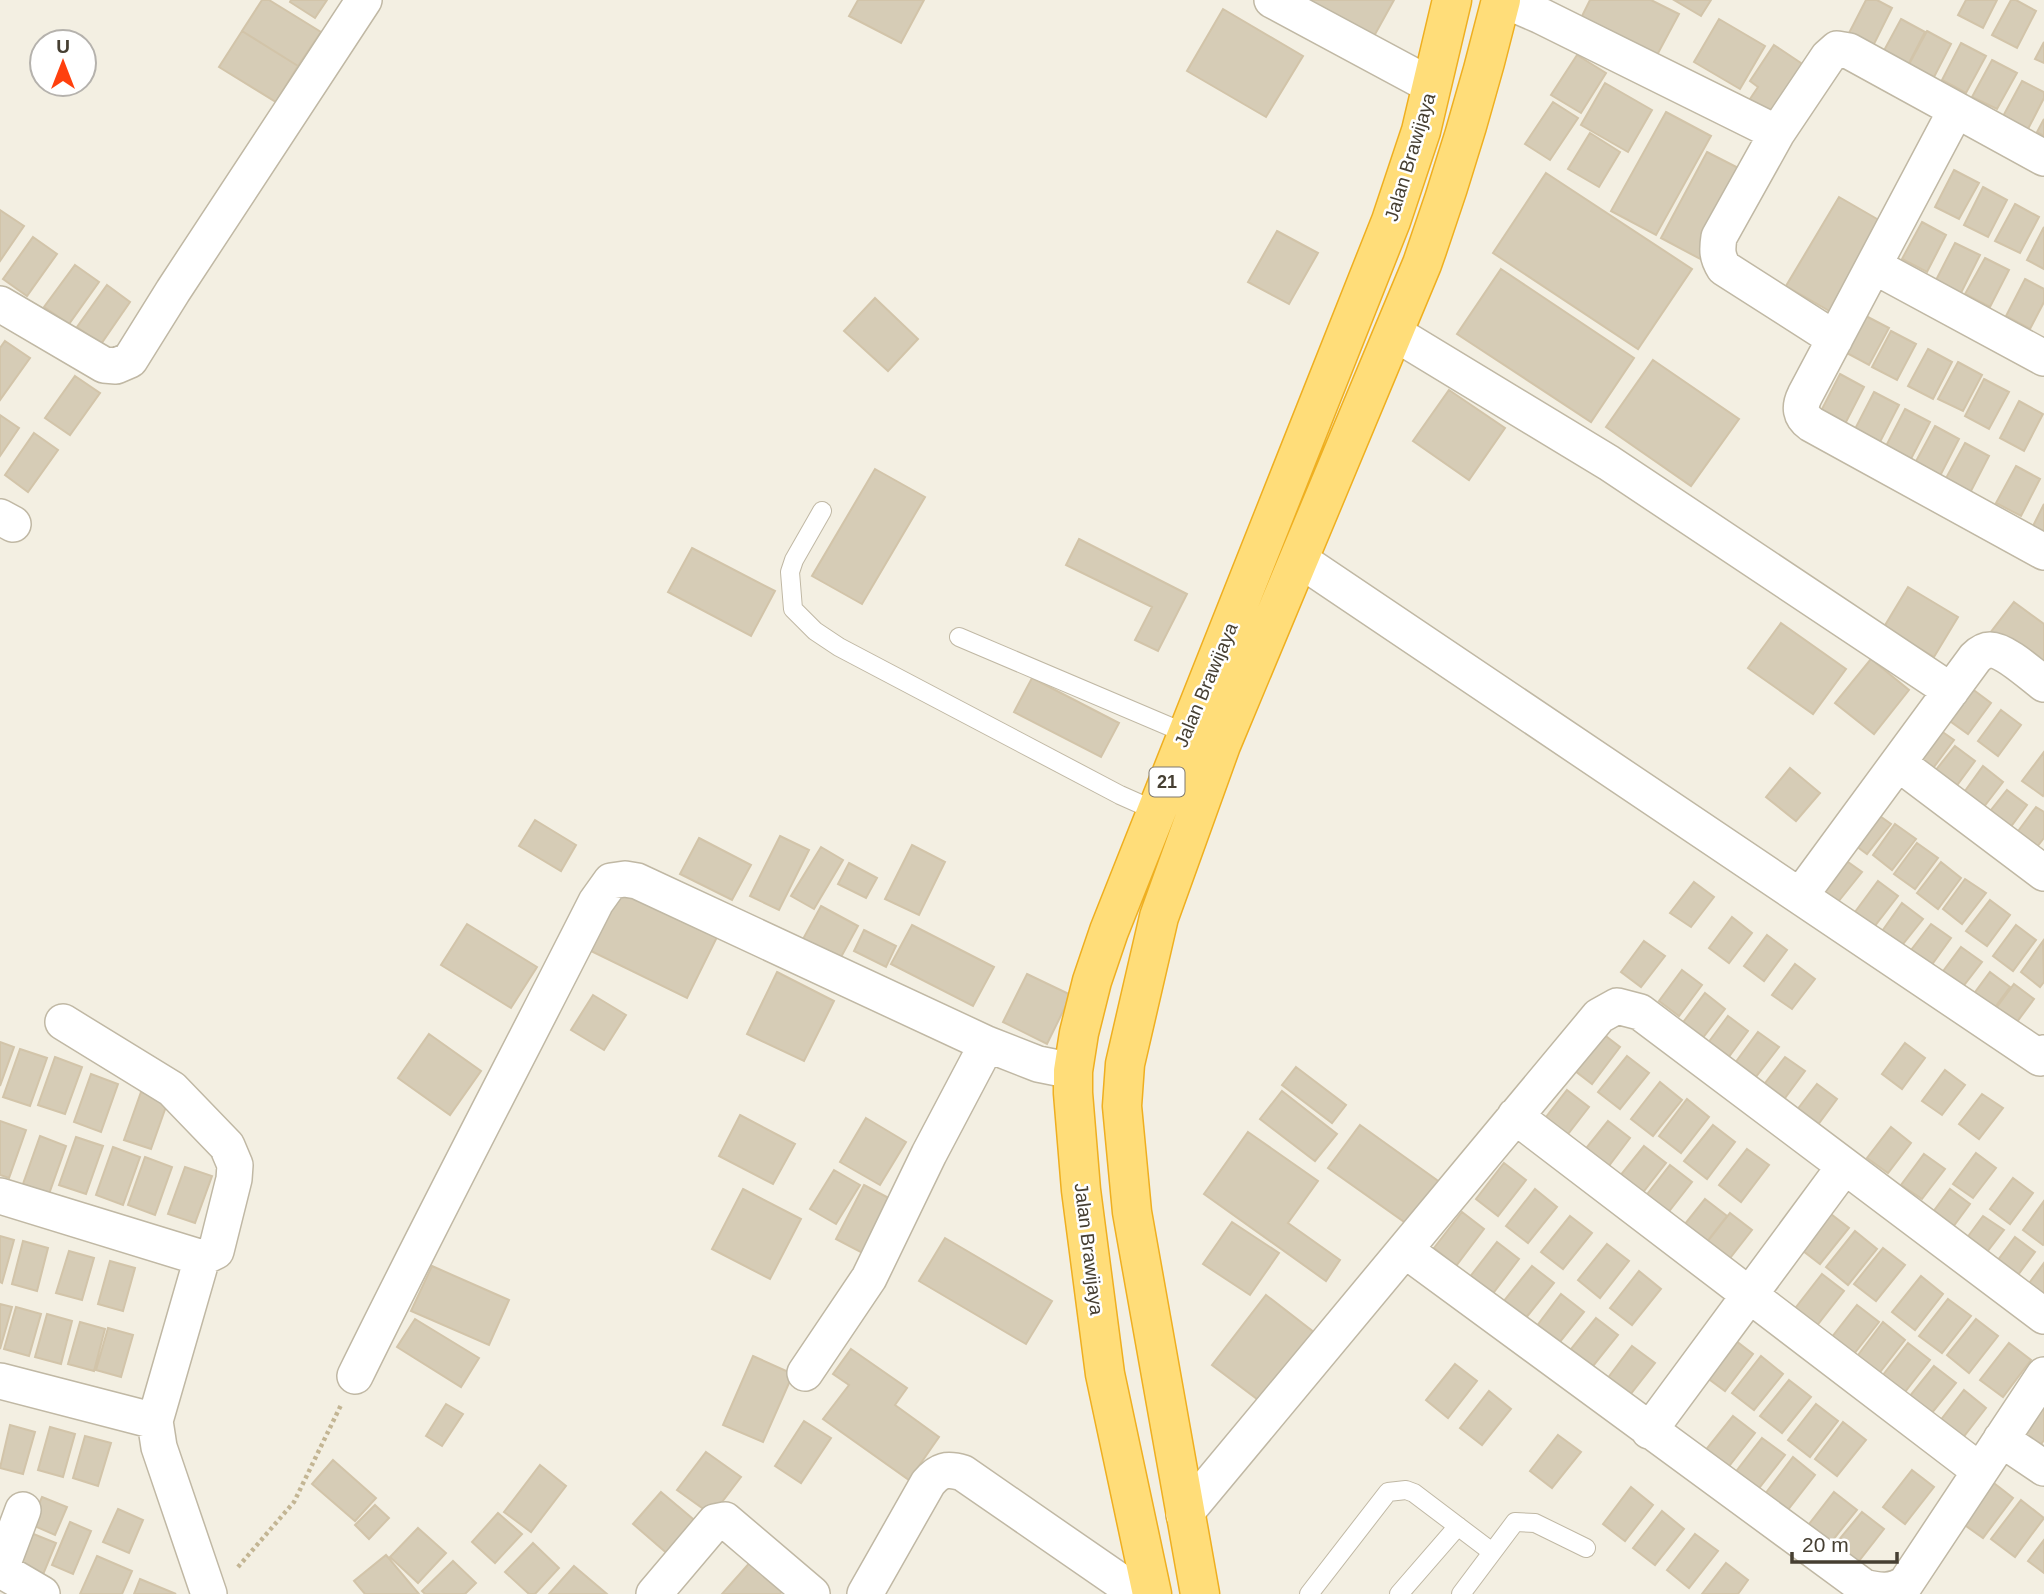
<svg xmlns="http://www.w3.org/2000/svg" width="2044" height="1594" viewBox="0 0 2044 1594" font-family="Helvetica,sans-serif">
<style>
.building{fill:#d6ccb6;stroke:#d2c4a9;stroke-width:2}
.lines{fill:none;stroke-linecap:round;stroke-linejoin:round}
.service-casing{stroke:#c0b8a4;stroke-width:20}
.minor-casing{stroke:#c0b8a4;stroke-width:38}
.trunk-casing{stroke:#efaf20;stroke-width:41}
.path{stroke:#c3b593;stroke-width:4.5;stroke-dasharray:3.5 3.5;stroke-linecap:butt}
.service{stroke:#fff;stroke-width:18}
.minor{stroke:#fff;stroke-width:35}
.trunk{stroke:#ffdd79;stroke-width:38}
.labels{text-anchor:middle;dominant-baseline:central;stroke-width:5;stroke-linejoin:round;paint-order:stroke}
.shield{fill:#fff;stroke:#7e7970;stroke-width:2}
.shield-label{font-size:18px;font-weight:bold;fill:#463f32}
.street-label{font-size:19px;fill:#463f32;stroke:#fff}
</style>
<rect width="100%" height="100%" fill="#f3efe2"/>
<path class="building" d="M 262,0 L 269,0 L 321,32 L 298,66 L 242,31 Z
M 291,0 L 327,0 L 315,18 L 290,2 Z
M 858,0 L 924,0 L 901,43 L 849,16 Z
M 1303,0 L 1394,0 L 1373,38 Z
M 1590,0 L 1651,0 L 1679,14 L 1656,57 L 1581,18 Z
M 1674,0 L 1711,0 L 1701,16 Z
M 1866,0 L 1877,0 L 1892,8 L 1873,46 L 1849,33 Z
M 1966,0 L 1997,0 L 1983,28 L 1958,15 Z
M 2011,0 L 2016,0 L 2036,11 L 2017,48 L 1992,35 Z
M 1223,9 L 1303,56 L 1266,117 L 1187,71 Z
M 1719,19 L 1765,46 L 1740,89 L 1694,62 Z
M 1901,19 L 1925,32 L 1906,69 L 1881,56 Z
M 242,31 L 298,66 L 276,102 L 219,67 Z
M 1927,31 L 1951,44 L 1932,81 L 1907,68 Z
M 2044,42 L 2044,63 L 2035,59 Z
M 1961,43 L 1986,56 L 1966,93 L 1942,80 Z
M 1774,45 L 1807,67 L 1779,122 L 1748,102 L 1758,87 L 1750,81 Z
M 1577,55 L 1606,73 L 1581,113 L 1551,95 Z
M 1992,60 L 2017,73 L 1997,109 L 1972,97 Z
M 2022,81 L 2044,92 L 2044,98 L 2027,131 L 2002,118 Z
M 1605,83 L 1652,110 L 1628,152 L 1581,125 Z
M 1553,102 L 1578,118 L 1550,160 L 1525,144 Z
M 1666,112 L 1711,136 L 1656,235 L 1611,211 Z
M 2044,119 L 2044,136 L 2037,132 Z
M 1590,133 L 1620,152 L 1599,187 L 1568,169 Z
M 1707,152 L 1750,174 L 1704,261 L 1661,238 Z
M 1954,170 L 1979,183 L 1959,219 L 1935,207 Z
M 1546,173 L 1692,269 L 1638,349 L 1493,253 Z
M 1983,187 L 2007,200 L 1988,237 L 1964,225 Z
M 1839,197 L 1884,223 L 1831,312 L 1786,286 Z
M 2015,204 L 2039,217 L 2020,253 L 1995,241 Z
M 0,210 L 24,226 L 0,261 Z
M 1922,222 L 1946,235 L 1927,272 L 1902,259 Z
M 2044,227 L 2044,269 L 2027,260 Z
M 1277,231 L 1318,253 L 1289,304 L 1248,282 Z
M 33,237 L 57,254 L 27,296 L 3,279 Z
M 1955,243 L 1980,255 L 1961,293 L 1936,280 Z
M 1985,258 L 2009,270 L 1990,307 L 1965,294 Z
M 75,265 L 99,282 L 69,324 L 44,307 Z
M 1501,269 L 1634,358 L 1591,422 L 1457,334 Z
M 2025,279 L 2044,289 L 2044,302 L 2030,329 L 2006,316 Z
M 107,285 L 130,302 L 101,344 L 77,327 Z
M 875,298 L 918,339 L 888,371 L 844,331 Z
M 1864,315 L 1889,328 L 1869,365 L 1845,352 Z
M 1891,331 L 1916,344 L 1897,380 L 1872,367 Z
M 5,341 L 30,358 L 0,400 L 0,348 Z
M 1928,349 L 1952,362 L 1933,399 L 1908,386 Z
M 1653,360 L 1739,419 L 1691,486 L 1606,427 Z
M 1958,362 L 1982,375 L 1963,411 L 1938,399 Z
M 1840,374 L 1864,387 L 1845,424 L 1821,411 Z
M 75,376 L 100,393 L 70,435 L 45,418 Z
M 1984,379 L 2009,392 L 1989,429 L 1965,416 Z
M 1449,390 L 1505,428 L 1469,480 L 1413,441 Z
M 1874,392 L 1899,405 L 1880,442 L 1855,429 Z
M 2019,401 L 2043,414 L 2024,451 L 2000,438 Z
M 1905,409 L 1930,422 L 1911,459 L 1886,446 Z
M 0,415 L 19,428 L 0,456 Z
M 1935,426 L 1959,439 L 1940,476 L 1915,463 Z
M 34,433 L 58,450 L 28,492 L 5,475 Z
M 1965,443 L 1989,456 L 1970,493 L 1945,480 Z
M 2016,466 L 2040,479 L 2021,516 L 1996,503 Z
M 875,469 L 925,497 L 862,604 L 812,576 Z
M 2044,504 L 2044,534 L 2032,528 Z
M 1079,539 L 1187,594 L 1158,651 L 1135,640 L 1152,607 L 1066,565 Z
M 692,548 L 775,591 L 751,636 L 668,592 Z
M 1908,587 L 1958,617 L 1934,657 L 1884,627 Z
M 2014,602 L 2044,624 L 2044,665 L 1987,637 Z
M 1781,623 L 1846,669 L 1813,714 L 1748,668 Z
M 1871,659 L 1909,690 L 1874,734 L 1835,703 Z
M 1032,678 L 1119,723 L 1101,757 L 1014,712 Z
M 1971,688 L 1991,703 L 1968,734 L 1947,719 Z
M 2001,710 L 2021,725 L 1998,756 L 1978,741 Z
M 1934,726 L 1954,740 L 1931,771 L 1911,756 Z
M 1955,746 L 1975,761 L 1952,792 L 1931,776 Z
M 2044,752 L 2044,794 L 2043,796 L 2022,781 Z
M 1983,766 L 2003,782 L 1980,812 L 1960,798 Z
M 1790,768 L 1820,793 L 1796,821 L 1766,797 Z
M 2007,790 L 2027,805 L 2004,836 L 1983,820 Z
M 2036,807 L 2044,812 L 2044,838 L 2033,852 L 2013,838 Z
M 1870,809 L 1891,824 L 1867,854 L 1848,840 Z
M 535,820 L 576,845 L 561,871 L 519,846 Z
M 1895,824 L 1916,839 L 1892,870 L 1873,855 Z
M 780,836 L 809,850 L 779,910 L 750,896 Z
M 699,838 L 751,865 L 732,900 L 680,874 Z
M 1917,843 L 1938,858 L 1915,889 L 1894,874 Z
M 912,845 L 945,862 L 919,915 L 885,899 Z
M 821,847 L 843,860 L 814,909 L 791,896 Z
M 1841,857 L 1862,872 L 1838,902 L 1818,888 Z
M 1941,862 L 1961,878 L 1938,909 L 1917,893 Z
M 849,863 L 877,878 L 866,898 L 838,884 Z
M 1965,879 L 1986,893 L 1962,924 L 1943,909 Z
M 625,880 L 721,929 L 687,998 L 589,950 Z
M 1878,881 L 1898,896 L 1874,927 L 1855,912 Z
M 1694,882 L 1714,897 L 1691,927 L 1670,913 Z
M 1990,900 L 2010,915 L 1987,946 L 1966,931 Z
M 1902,903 L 1923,919 L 1899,949 L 1880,934 Z
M 821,906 L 858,926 L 840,959 L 803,939 Z
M 1732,917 L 1752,933 L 1729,963 L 1709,948 Z
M 467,924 L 537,967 L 511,1008 L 441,965 Z
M 1931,924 L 1951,938 L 1928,970 L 1908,954 Z
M 912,925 L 994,967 L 973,1006 L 891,964 Z
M 2016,925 L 2036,940 L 2013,971 L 1993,956 Z
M 864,930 L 896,946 L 886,967 L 854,951 Z
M 1767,935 L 1787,950 L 1764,981 L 1744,966 Z
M 1644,941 L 1665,956 L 1641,987 L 1621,972 Z
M 2043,941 L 2044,982 L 2040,987 L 2021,972 Z
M 1961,947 L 1982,962 L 1958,993 L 1938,978 Z
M 1795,964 L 1815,979 L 1792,1009 L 1772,995 Z
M 1682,970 L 1702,985 L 1679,1016 L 1659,1001 Z
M 777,972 L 834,1001 L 804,1061 L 747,1034 Z
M 1990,972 L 2010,987 L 1987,1018 L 1967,1003 Z
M 1027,974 L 1071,995 L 1047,1044 L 1003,1022 Z
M 2014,984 L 2034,999 L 2011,1030 L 1991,1015 Z
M 1705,993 L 1725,1009 L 1702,1039 L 1681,1025 Z
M 593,995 L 626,1015 L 604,1050 L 571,1030 Z
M 1728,1016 L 1748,1031 L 1725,1062 L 1705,1047 Z
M 1598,1030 L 1620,1047 L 1592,1084 L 1570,1067 Z
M 1758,1032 L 1779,1047 L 1755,1078 L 1735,1063 Z
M 429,1034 L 481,1071 L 450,1115 L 398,1078 Z
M 0,1042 L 14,1047 L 0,1086 Z
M 1905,1043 L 1925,1058 L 1902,1089 L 1882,1074 Z
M 20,1049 L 47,1058 L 30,1106 L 3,1097 Z
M 1627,1056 L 1649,1073 L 1620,1109 L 1598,1092 Z
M 55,1057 L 82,1067 L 65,1114 L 38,1105 Z
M 1785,1057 L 1805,1071 L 1782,1102 L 1762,1087 Z
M 1296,1067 L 1346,1105 L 1332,1123 L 1282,1085 Z
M 1945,1070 L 1965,1085 L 1942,1115 L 1922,1101 Z
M 91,1074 L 118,1084 L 101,1132 L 74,1122 Z
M 1660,1082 L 1682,1100 L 1653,1136 L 1631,1119 Z
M 1817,1084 L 1837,1099 L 1814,1130 L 1793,1115 Z
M 1567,1090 L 1589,1107 L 1561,1143 L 1539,1126 Z
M 1282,1091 L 1337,1134 L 1315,1161 L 1260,1119 Z
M 141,1092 L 168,1101 L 151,1149 L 124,1140 Z
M 1982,1094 L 2003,1108 L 1979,1139 L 1959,1124 Z
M 1687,1099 L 1709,1117 L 1681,1153 L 1659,1136 Z
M 740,1115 L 795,1144 L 773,1184 L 719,1156 Z
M 866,1118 L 906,1142 L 880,1185 L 840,1162 Z
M 0,1121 L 26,1130 L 9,1178 L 0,1175 Z
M 1608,1121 L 1630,1138 L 1602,1175 L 1579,1157 Z
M 1360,1125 L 1441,1183 L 1410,1226 L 1328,1168 Z
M 1713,1125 L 1735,1142 L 1707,1179 L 1684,1161 Z
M 1891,1127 L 1911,1143 L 1888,1173 L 1867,1158 Z
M 1248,1132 L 1318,1181 L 1288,1223 L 1340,1260 L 1326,1281 L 1204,1194 Z
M 40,1136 L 66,1146 L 49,1194 L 23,1184 Z
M 76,1137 L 103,1146 L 86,1194 L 59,1185 Z
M 1644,1146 L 1666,1163 L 1637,1200 L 1615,1182 Z
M 113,1147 L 140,1157 L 123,1205 L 96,1195 Z
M 1747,1149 L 1769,1165 L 1741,1202 L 1719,1185 Z
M 1976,1153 L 1996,1168 L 1973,1198 L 1953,1184 Z
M 1924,1154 L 1945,1169 L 1922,1199 L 1901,1185 Z
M 145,1157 L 172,1167 L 155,1215 L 128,1205 Z
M 1504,1163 L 1526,1180 L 1498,1216 L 1476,1199 Z
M 1670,1165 L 1692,1182 L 1663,1219 L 1641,1202 Z
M 185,1167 L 212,1176 L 195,1223 L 168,1214 Z
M 834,1170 L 860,1185 L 836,1224 L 810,1209 Z
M 2013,1178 L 2033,1193 L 2010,1224 L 1990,1209 Z
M 864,1185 L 900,1204 L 872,1258 L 836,1239 Z
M 743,1189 L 801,1219 L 770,1279 L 712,1249 Z
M 1535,1189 L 1557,1207 L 1528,1243 L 1506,1226 Z
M 1950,1189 L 1970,1204 L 1947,1235 L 1927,1220 Z
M 1705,1199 L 1727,1216 L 1698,1253 L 1676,1235 Z
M 2044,1201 L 2044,1244 L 2043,1245 L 2023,1230 Z
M 1827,1211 L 1849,1228 L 1820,1264 L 1798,1247 Z
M 1462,1212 L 1484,1229 L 1456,1266 L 1434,1248 Z
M 1730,1213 L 1752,1230 L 1723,1267 L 1701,1250 Z
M 1570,1216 L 1592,1233 L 1563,1269 L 1541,1252 Z
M 1983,1216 L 2004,1230 L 1980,1261 L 1961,1246 Z
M 1232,1222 L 1279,1253 L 1250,1295 L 1203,1264 Z
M 1855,1231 L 1877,1249 L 1848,1285 L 1826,1267 Z
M 0,1236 L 14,1240 L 2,1283 L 0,1282 Z
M 2015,1237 L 2035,1252 L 2012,1283 L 1992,1268 Z
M 945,1238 L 1052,1301 L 1026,1344 L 919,1281 Z
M 23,1241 L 48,1248 L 37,1291 L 12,1284 Z
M 1497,1242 L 1519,1259 L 1491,1296 L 1469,1278 Z
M 1607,1244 L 1629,1261 L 1600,1298 L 1578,1280 Z
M 1883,1248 L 1905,1265 L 1876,1301 L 1854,1284 Z
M 69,1251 L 94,1258 L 82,1300 L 56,1293 Z
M 110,1261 L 135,1268 L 123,1311 L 98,1304 Z
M 2044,1263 L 2044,1299 L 2027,1286 Z
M 432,1266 L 509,1300 L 489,1345 L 411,1311 Z
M 1532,1266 L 1554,1283 L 1525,1319 L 1503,1302 Z
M 1639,1271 L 1661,1289 L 1632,1325 L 1610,1308 Z
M 1822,1274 L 1844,1291 L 1815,1328 L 1793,1311 Z
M 1921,1276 L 1943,1294 L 1915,1330 L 1892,1312 Z
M 1561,1294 L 1584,1312 L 1555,1348 L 1533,1331 Z
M 1266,1295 L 1315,1333 L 1261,1402 L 1212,1365 Z
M 1948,1299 L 1971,1316 L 1942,1353 L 1919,1336 Z
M 0,1304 L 12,1307 L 0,1349 Z
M 1857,1305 L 1879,1322 L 1850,1359 L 1828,1342 Z
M 16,1307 L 41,1314 L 29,1356 L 4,1349 Z
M 47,1314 L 72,1321 L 61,1364 L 35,1357 Z
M 1596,1318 L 1618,1335 L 1589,1371 L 1567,1354 Z
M 415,1319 L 479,1358 L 461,1387 L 397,1347 Z
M 1976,1319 L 1998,1336 L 1969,1373 L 1947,1355 Z
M 80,1322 L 105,1329 L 94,1371 L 68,1364 Z
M 1883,1322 L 1905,1340 L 1877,1376 L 1855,1359 Z
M 108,1328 L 133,1335 L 121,1377 L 96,1370 Z
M 1731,1337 L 1753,1354 L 1725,1391 L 1702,1374 Z
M 1908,1343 L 1930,1360 L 1901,1397 L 1879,1380 Z
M 2009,1343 L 2031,1360 L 2003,1397 L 1980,1380 Z
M 1632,1346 L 1655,1363 L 1626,1400 L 1604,1383 Z
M 851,1349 L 907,1388 L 895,1405 L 939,1437 L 909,1480 L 823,1419 L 849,1385 L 833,1374 Z
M 753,1356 L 793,1374 L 763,1442 L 723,1425 Z
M 1761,1356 L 1783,1374 L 1754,1410 L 1732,1393 Z
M 1455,1364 L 1477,1381 L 1448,1418 L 1426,1400 Z
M 1934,1366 L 1956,1383 L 1927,1419 L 1905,1402 Z
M 1789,1380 L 1811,1397 L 1782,1433 L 1760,1416 Z
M 1964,1390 L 1986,1408 L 1958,1444 L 1936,1426 Z
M 1489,1391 L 1511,1409 L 1482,1445 L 1460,1428 Z
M 2044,1392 L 2044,1440 L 2038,1449 L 2014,1431 Z
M 446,1404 L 463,1414 L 442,1446 L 426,1436 Z
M 1816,1404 L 1838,1421 L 1810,1457 L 1788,1440 Z
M 1733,1416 L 1755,1433 L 1726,1470 L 1704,1452 Z
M 804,1421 L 831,1438 L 801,1483 L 775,1466 Z
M 1843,1422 L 1866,1440 L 1837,1476 L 1815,1459 Z
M 10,1425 L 35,1432 L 23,1474 L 0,1468 Z
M 50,1427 L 75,1434 L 63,1477 L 38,1470 Z
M 1558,1435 L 1581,1452 L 1552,1488 L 1530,1471 Z
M 85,1436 L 111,1443 L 98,1486 L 73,1478 Z
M 1762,1438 L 1785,1455 L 1756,1492 L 1734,1474 Z
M 706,1452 L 741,1477 L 712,1515 L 677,1490 Z
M 1793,1457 L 1815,1475 L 1787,1511 L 1765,1494 Z
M 333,1460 L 376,1498 L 355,1521 L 312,1484 Z
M 540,1465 L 566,1486 L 531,1532 L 504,1512 Z
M 1912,1470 L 1934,1487 L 1905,1524 L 1883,1507 Z
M 1990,1480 L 2013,1498 L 1983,1538 L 1959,1521 Z
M 1631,1487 L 1653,1505 L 1625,1541 L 1603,1524 Z
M 661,1492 L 705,1529 L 677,1562 L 633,1524 Z
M 1834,1492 L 1857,1510 L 1828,1546 L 1806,1528 Z
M 42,1497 L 67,1507 L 55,1535 L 30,1524 Z
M 2021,1500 L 2044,1518 L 2015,1557 L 1991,1539 Z
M 375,1505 L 389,1518 L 369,1539 L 355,1525 Z
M 118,1509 L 143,1520 L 129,1553 L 103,1542 Z
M 1662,1511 L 1684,1529 L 1655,1565 L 1633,1548 Z
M 1862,1512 L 1884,1529 L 1855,1566 L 1832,1548 Z
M 498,1513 L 522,1534 L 495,1563 L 472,1542 Z
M 70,1522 L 91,1531 L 73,1574 L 52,1565 Z
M 418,1528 L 446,1553 L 418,1583 L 390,1557 Z
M 31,1533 L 56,1543 L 42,1577 L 17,1566 Z
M 1695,1534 L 1718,1551 L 1689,1588 L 1667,1570 Z
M 2044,1540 L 2044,1573 L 2028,1561 Z
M 533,1543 L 559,1568 L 535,1594 L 529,1594 L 505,1572 Z
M 386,1555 L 419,1594 L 365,1594 L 354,1581 Z
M 97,1556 L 132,1571 L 122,1594 L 80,1594 Z
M 753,1559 L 786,1587 L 780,1594 L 722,1594 Z
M 453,1561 L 476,1583 L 465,1594 L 425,1594 L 422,1591 Z
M 1726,1563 L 1748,1580 L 1738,1594 L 1702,1594 Z
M 574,1566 L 607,1594 L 549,1594 Z
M 140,1579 L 176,1594 L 134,1594 Z"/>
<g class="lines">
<g class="service-casing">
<path id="service" d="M 822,511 L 794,560 L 790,572 L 793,609 L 815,631 L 839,647 L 1120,795 L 1156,811
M 959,637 L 1185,733
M 1309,1594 L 1388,1492 L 1406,1490 L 1414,1493 L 1492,1552
M 1399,1594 L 1458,1526
M 1461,1594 L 1515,1522 L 1535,1523 L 1586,1548"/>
</g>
<g class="minor-casing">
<path id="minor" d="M 1272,0 L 1432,86
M 1504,0 L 1541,16 L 1777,133
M 1956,110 L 1805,395 C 1799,407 1800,416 1811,424 L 2044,552
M 1874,266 L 2044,358
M 0,304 L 104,365 L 116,366 L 130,360 L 173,291 L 364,0
M 1393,332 L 1609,463 L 1951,691
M 1835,339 L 1724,268 C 1717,257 1717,250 1719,237 L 1777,133 L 1828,57 L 1837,49 L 1849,51 L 2044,158
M 0,517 L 13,524
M 1299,559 L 2040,1058 L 2044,1053
M 1898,763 L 2044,873
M 1800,896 L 1975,658 C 1979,654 1984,650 1990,650 C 2005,650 2032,675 2044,684
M 1515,1116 L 1980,1471
M 0,1196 L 202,1258 L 216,1251 L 234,1179 L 235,1165 L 227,1146 L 172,1089 L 63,1022
M 1405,1250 L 1864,1587 C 1879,1591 1892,1593 1906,1583 L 2044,1375
M 202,1258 L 155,1421 L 159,1447 L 209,1594
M 805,1373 L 869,1278 L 929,1154 L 987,1044
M 355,1376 C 433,1217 516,1060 596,902 L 611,881 L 625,879 L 637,881 L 987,1044 L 1038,1064 L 1073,1071
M 0,1381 L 155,1421
M 1649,1431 L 1844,1167
M 2001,1439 L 2044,1468
M 1184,1515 L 1599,1016 L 1617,1006 L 1640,1012 L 2044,1316
M 1,1570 L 42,1594
M 0,1571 L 23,1510
M 654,1594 L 715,1522 L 725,1520 L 812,1594
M 865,1594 L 928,1483 C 939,1470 947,1468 963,1473 L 1138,1594"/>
</g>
<g class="trunk-casing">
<path id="trunk" d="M 1152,1594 L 1105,1374 L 1081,1190 L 1073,1093 L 1073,1071 L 1079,1033 L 1092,981 L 1109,931 L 1391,221 L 1421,131 L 1452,0
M 1200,1594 L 1132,1212 L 1122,1106 L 1125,1064 L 1159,917 L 1221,745 L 1422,264 C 1453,177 1479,90 1501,0"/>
</g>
<path class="path" d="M 238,1567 L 294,1502 L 341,1405"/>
<use href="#service" class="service"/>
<use href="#minor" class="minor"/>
<use href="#trunk" class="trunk"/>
</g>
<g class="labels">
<rect class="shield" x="1149.5" y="767.5" width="35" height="29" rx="5"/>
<g class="shield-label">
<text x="1167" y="782">21</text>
</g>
<g class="street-label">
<text transform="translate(1410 157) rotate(-73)">Jalan Brawijaya</text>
<text transform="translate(1206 685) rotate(-67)">Jalan Brawijaya</text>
<text transform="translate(1089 1249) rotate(83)">Jalan Brawijaya</text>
</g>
</g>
<g transform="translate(63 63)"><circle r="33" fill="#ffffff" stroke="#b5b2ad" stroke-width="2"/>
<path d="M0-5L12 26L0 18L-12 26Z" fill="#ff400e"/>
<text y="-10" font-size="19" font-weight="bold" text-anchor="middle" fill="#463f32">U</text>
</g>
<path d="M1792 1552v10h105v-10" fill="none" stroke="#463f32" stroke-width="3.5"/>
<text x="1802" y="1552" font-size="21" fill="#463f32" stroke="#ffffff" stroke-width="5" paint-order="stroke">20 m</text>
</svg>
